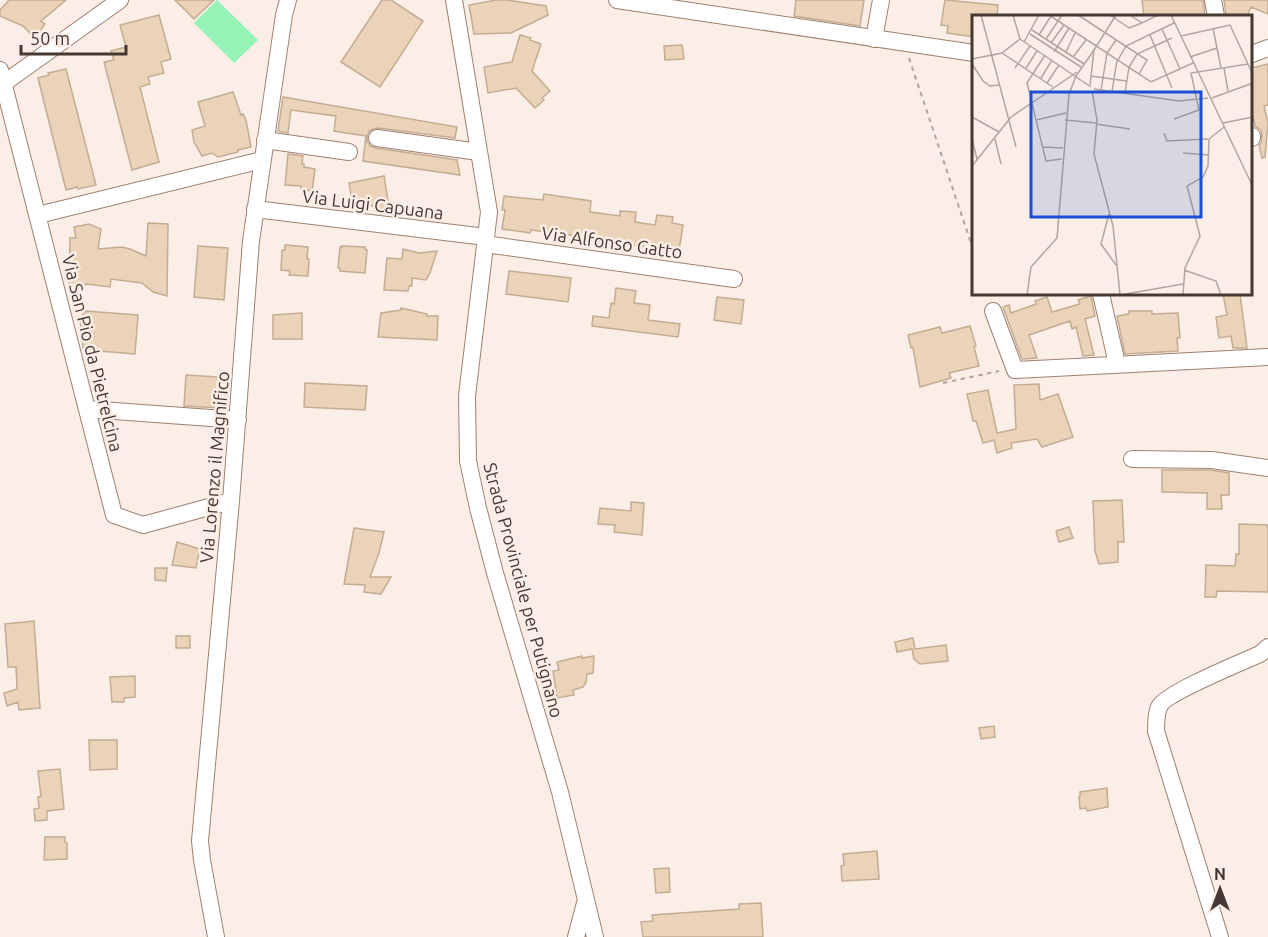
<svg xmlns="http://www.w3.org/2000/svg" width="1268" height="937" viewBox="0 0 1268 937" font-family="Ubuntu,sans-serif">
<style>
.green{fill:#96f3b8}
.building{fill:#ebd3b9;stroke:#c3ac93;stroke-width:1.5}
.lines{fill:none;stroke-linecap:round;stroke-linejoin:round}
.minor-casing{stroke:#9e8170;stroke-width:18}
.path{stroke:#b0a39c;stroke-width:2;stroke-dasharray:4.5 4.5;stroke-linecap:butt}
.minor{stroke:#fff;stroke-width:16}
.labels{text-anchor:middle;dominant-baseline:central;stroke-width:5;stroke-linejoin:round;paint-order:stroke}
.street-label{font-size:18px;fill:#453831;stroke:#fbeee6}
.inset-road{fill:none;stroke:#b2a59e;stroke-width:1.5}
.view{fill:#1d4ed8;fill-opacity:0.15;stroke:#1d4ed8;stroke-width:3}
.inset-edge{fill:none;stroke:#453831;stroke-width:3}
</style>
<rect width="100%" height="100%" fill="#fbeee6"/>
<path class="green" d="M 217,0 L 258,40 L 234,63 L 194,23 Z"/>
<path class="building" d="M 9,0 L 66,0 L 41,21 L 45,24 L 35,38 L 23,26 L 0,16 L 0,10 Z
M 175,0 L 214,0 L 194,19 Z
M 382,0 L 391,0 L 423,21 L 380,87 L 341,62 Z
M 496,0 L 507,0 L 546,6 L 548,15 L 511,33 L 474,34 L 469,5 Z
M 796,0 L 864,0 L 860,26 L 794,16 Z
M 945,0 L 998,5 L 997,16 L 974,16 L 974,37 L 947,33 L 948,26 L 941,25 Z
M 1142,0 L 1203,0 L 1205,16 L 1144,16 Z
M 1224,0 L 1268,0 L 1268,14 L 1251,7 L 1247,16 L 1230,16 L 1226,15 Z
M 159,15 L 171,59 L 161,62 L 164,73 L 148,77 L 150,84 L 140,87 L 159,162 L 132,170 L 104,62 L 114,60 L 111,51 L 126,47 L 120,25 Z
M 520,35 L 531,38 L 530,40 L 541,44 L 532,71 L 550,91 L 542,98 L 544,100 L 535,108 L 516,88 L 488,93 L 484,67 L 512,62 Z
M 682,45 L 684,59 L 665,60 L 664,46 Z
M 1268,64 L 1268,105 L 1264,106 L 1268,123 L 1265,157 L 1262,158 L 1259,145 L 1261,143 L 1262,135 L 1261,130 L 1255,126 L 1251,107 L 1251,68 Z
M 66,69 L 96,185 L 78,189 L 77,187 L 66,190 L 38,78 L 49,75 L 48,73 Z
M 233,92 L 241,115 L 243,114 L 246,120 L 251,147 L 238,150 L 238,152 L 218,157 L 212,153 L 202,156 L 194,142 L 192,130 L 205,126 L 198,102 Z
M 283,97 L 457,127 L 455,138 L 378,128 L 373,129 L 369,131 L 367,137 L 367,141 L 370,146 L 376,148 L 457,160 L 460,175 L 363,161 L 366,136 L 334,131 L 336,116 L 291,110 L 288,133 L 278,131 Z
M 288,154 L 303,156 L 302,164 L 304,164 L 304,167 L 315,169 L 312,191 L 301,189 L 301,186 L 285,185 Z
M 384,176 L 390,213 L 370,205 L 353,208 L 349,183 Z
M 544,194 L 591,201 L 590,212 L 620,216 L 620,211 L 636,212 L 635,222 L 655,225 L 657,215 L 673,217 L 672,223 L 683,225 L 679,251 L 623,244 L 622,251 L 599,248 L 600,239 L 531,230 L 530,233 L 502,229 L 505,210 L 502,210 L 504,196 L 543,200 Z
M 148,223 L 168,224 L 167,296 L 153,292 L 142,283 L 111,279 L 110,287 L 86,284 L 83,287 L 69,287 L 70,238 L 76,238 L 74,227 L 89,224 L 101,229 L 98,249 L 122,247 L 130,249 L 146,256 Z
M 285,245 L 308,247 L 307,259 L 309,259 L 308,276 L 289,275 L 290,271 L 281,270 L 282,250 L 285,250 Z
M 198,246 L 228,248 L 224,300 L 194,297 Z
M 342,246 L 365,247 L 365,249 L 367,250 L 365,273 L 340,271 L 340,268 L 338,268 L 340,247 L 341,248 Z
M 403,249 L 419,253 L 437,251 L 430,273 L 426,280 L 412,278 L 412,286 L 409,286 L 408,291 L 384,290 L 387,258 L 402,259 Z
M 509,271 L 571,278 L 568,302 L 506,294 Z
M 616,288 L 636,291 L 634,303 L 650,305 L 648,320 L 680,324 L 678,337 L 592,326 L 593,316 L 609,318 L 611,303 L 614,304 Z
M 1223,294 L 1240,294 L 1247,348 L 1233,348 L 1231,336 L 1219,338 L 1216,317 L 1227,315 Z
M 1091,296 L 1095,316 L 1085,319 L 1094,355 L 1083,356 L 1076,327 L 1072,329 L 1070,321 L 1029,335 L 1037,358 L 1022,359 L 1003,307 L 1009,305 L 1011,313 L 1036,304 L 1035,301 L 1047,297 L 1052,312 L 1080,304 L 1078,300 Z
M 717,297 L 744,300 L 741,324 L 714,320 Z
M 401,308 L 427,314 L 427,316 L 438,316 L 437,340 L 378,337 L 381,313 L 401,310 Z
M 85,311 L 138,315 L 135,354 L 86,350 L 83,348 L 80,319 Z
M 1129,311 L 1152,311 L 1152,314 L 1178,313 L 1180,338 L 1177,338 L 1178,351 L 1125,354 L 1117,316 L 1129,314 Z
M 302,313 L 302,339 L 273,339 L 273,315 Z
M 970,326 L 976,346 L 974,347 L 979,366 L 949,373 L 951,378 L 920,387 L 913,348 L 911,348 L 908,335 L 940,327 L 942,333 Z
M 186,375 L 219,377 L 218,392 L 222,392 L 221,408 L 184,406 Z
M 305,383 L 367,386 L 365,410 L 304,407 Z
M 1039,384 L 1040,400 L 1058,394 L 1073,437 L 1042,447 L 1037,439 L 1011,443 L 1012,448 L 997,453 L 994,440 L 983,443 L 976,421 L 973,421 L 967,394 L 988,390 L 997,433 L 1016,429 L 1014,385 Z
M 1162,470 L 1211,470 L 1229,473 L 1229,495 L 1221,495 L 1222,509 L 1207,509 L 1207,493 L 1162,492 Z
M 1122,500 L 1124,542 L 1118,542 L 1118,562 L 1099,564 L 1095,551 L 1093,501 Z
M 631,502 L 644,503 L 642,535 L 614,532 L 615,525 L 598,524 L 600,508 L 631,511 Z
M 1239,524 L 1268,525 L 1268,592 L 1217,591 L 1216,597 L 1205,597 L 1206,565 L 1235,566 L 1236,554 L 1239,554 Z
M 1069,527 L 1073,538 L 1059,542 L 1056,531 Z
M 354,528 L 384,532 L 379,553 L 370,577 L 391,577 L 381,594 L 364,592 L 365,585 L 344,584 Z
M 177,542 L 200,549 L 196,568 L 172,565 Z
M 155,568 L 167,568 L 166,581 L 155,580 Z
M 34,621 L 40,708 L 19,710 L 18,702 L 7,706 L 4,693 L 17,689 L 16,667 L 8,667 L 5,624 Z
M 176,636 L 190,636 L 190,648 L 176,648 Z
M 913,638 L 915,649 L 946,645 L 948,661 L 920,664 L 914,659 L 912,649 L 897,652 L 895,642 Z
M 582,656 L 582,658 L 594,656 L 593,673 L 587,674 L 586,682 L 583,687 L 573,690 L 574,695 L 557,698 L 553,671 L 559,670 L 557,662 Z
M 135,676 L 135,697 L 124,698 L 124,702 L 112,702 L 110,677 Z
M 994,726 L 995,737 L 981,739 L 979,728 Z
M 89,740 L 117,740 L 117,769 L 90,770 Z
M 60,769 L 64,809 L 47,811 L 47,820 L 35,821 L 34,809 L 39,808 L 38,797 L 41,796 L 38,771 Z
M 1107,788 L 1108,807 L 1087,811 L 1086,808 L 1080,809 L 1079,797 L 1080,796 L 1080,792 Z
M 45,837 L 65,837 L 65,842 L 67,843 L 67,859 L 44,860 Z
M 877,851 L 879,879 L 842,881 L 841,866 L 844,865 L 843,854 Z
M 669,868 L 670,892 L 656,893 L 654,869 Z
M 761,903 L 763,937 L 643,937 L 641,922 L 653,921 L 652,915 L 739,909 L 739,904 Z"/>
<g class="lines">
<g class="minor-casing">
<path id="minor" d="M 454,0 L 489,212 L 467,396 L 468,461 L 478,508 L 495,573 L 560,792 L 595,937
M 617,0 L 974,53
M 1213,0 L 1216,16
M 874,39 L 881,0
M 1252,54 L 1268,48
M 0,70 L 114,515 L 143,525 L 231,501
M 0,86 L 120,0
M 1252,136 L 1252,138
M 377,138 L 479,152
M 265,140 L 349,152
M 255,209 L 486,237
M 38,215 L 262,160
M 485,244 L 734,279
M 1101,294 L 1115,355 L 1115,364
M 993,311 L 1015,370 L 1268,357
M 87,409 L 238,420
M 1132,459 L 1212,460 L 1268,468
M 216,937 L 202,860 L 200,841 L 231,501 L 251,241 L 284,15 L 288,0
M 576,937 L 585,903
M 1220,937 L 1156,731 C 1156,723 1156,714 1159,707 C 1164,694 1242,662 1260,654 L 1268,647"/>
</g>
<path class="path" d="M 909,58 L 974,252
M 943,383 L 999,371"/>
<use href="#minor" class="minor"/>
</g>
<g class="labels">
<g class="street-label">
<text transform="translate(373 204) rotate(7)">Via Luigi Capuana</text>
<text transform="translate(612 242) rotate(8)">Via Alfonso Gatto</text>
<text transform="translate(93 353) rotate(76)">Via San Pio da Pietrelcina</text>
<text transform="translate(214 467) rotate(-85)">Via Lorenzo il Magnifico</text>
<text transform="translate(524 590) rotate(75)">Strada Provinciale per Putignano</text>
</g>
</g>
<g transform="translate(972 15)">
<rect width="280" height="280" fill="#fbeee6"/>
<path class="inset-road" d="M 9,0 L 44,132M 41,0 L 48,24M 77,0 L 179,67 L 221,48M 106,0 L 175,45 L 167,59M 138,0 L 157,13 L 170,8M 158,0 L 170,8 L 186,0M 199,0 L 281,172M 241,13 L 249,53M 190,14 L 208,54M 60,15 L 112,49M 58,19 L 109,52M 67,20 L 79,1M 178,20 L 200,73M 209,21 L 258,10 L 281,60M 48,24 L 119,72M 74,24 L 90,0M 52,27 L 67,0M 79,28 L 92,10M 82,37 L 97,13M 94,37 L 103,18M 30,38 L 81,72M 73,40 L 55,68 L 74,146 L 90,144M 101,42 L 114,25M 218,42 L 245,33M 0,44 L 30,38 L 48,24M 146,45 L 154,31 L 202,8M 0,49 L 11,66 L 18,71 L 28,70M 43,53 L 58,31M 54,53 L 65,36M 252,53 L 256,76M 119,61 L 154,66M 69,63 L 80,45M 75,68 L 87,50M 118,70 L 122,35 L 144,0M 122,74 L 207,86 L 236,83M 129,75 L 135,38 L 144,25M 120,76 L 125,105 L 122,139 L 141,211 L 148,280M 140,76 L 145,45M 153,78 L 157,52 L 165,39 L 200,23M 240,83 L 281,68M 0,102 L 27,117M 202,104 L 227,95 L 219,58 L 276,49M 64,105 L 94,98M 93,105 L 124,108M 251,108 L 281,102M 124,109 L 158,114M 192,118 L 195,126 L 236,124M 0,124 L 5,144M 23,124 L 29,149M 71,132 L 91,133M 211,138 L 236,140M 0,151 L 39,102 L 105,57M 137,199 L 129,229 L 144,250M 212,255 L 244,266 L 249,280M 55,280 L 59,252 L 85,223 L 97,79 L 104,61 L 122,35M 148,280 L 211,269M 211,280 L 213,253 L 228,221 L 215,171 L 231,162 L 236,151 L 237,124 L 252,112"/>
<path class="view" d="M 59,77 L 229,77 L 229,202 L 59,202 Z"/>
<rect width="280" height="280" class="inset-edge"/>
</g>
<g transform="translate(1220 889)" stroke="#fbeee6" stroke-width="4.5" paint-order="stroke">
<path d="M0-4.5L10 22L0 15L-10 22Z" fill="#453831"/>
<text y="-9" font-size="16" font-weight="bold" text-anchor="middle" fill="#453831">N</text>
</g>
<path d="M21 45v9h105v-9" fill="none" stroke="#453831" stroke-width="3"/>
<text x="30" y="45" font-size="18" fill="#453831" stroke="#fbeee6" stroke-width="4.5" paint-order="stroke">50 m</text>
</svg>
